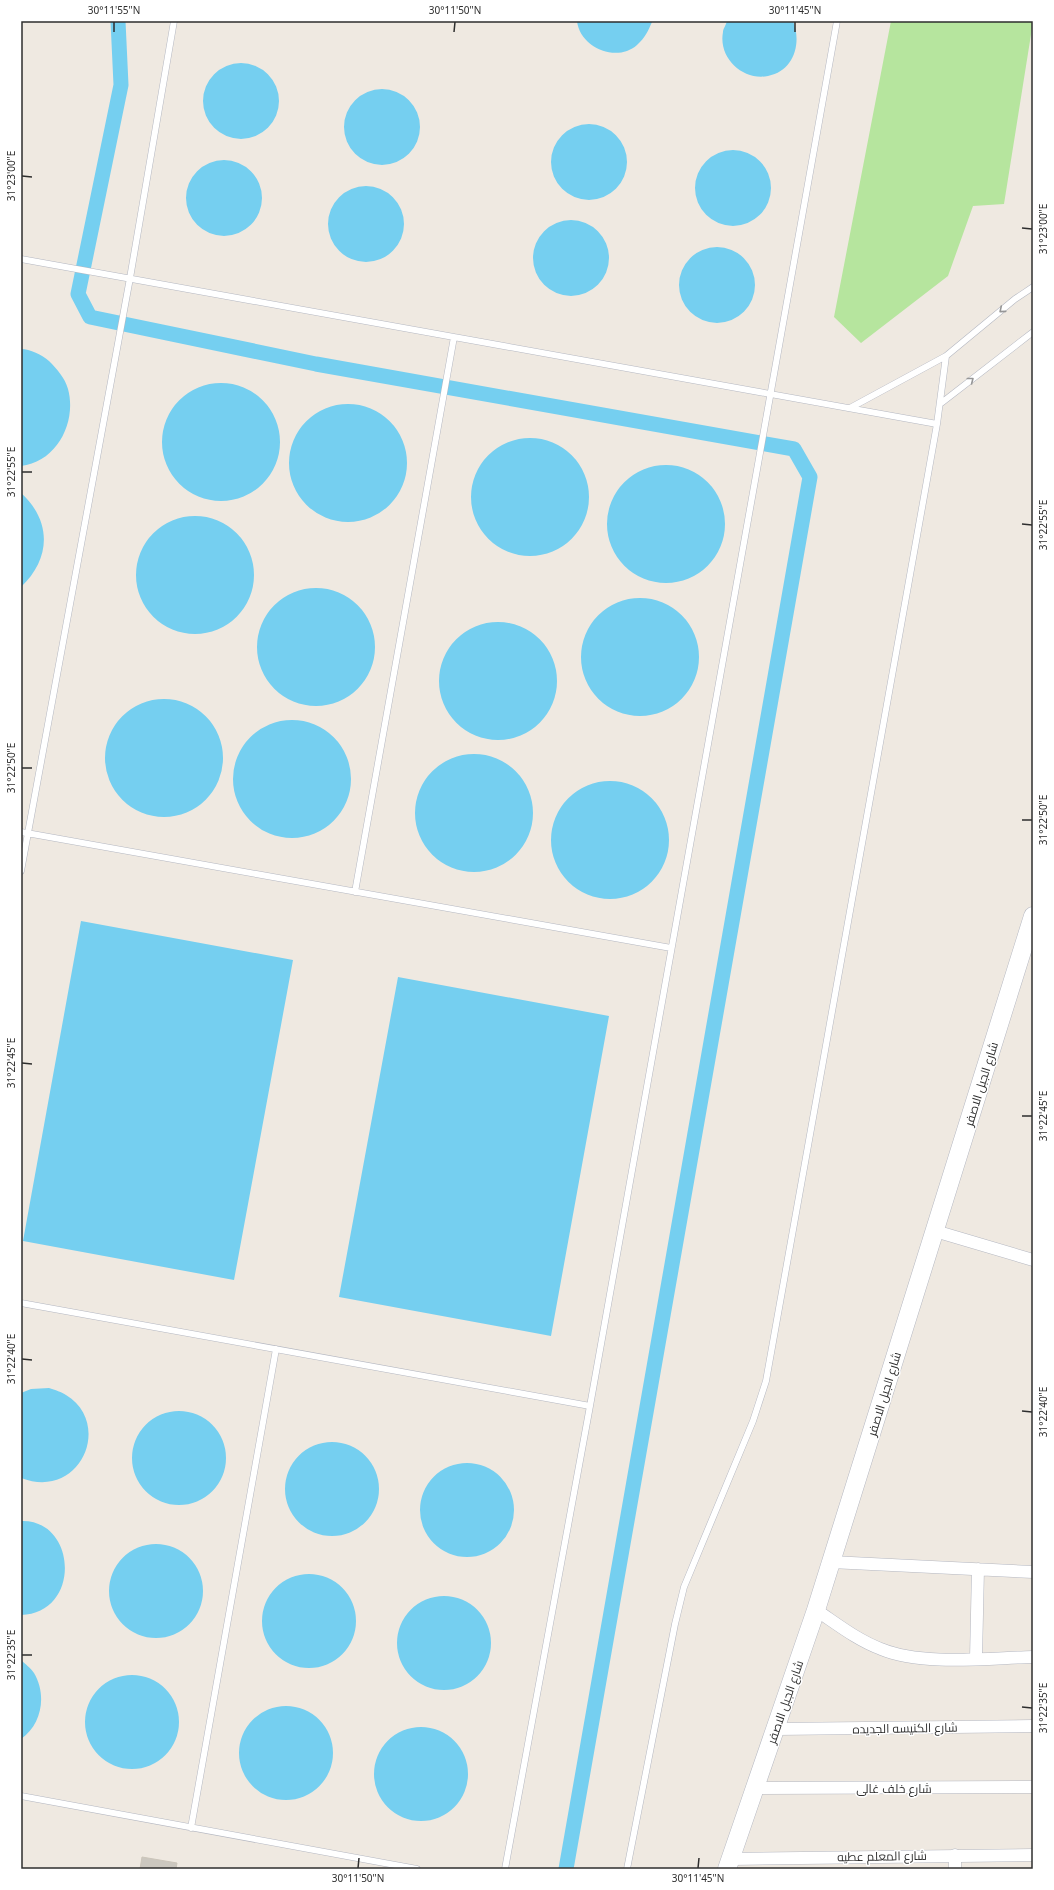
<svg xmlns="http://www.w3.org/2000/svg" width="1054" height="1890" viewBox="0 0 1054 1890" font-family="'Noto Sans',Cairo,sans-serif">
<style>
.green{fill:#b6e59e}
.water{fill:#75cff0}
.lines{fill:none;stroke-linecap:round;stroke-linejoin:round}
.canal{stroke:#75cff0;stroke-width:15}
.building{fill:#cbc7bf;stroke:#cbc5ba}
.lane-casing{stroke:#b4b7c1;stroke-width:7}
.street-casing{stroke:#b4b7c1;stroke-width:13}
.secondary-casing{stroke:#b4b7c1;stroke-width:19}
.lane{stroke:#fff;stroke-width:6}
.street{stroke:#fff;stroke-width:12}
.secondary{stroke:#fff;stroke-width:18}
.oneway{stroke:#969696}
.ticks{fill:none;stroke:#2e2e2e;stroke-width:1.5}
.labels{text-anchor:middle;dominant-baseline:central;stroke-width:3;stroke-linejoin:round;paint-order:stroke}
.street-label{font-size:12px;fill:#2e2e2e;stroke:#fff}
.neatline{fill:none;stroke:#2e2e2e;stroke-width:1.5}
.ticks-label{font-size:10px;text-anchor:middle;fill:#2e2e2e}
</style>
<rect width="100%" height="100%" fill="#efe9e1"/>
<path class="green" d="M 891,21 L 1033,22 L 1004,204 L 973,206 L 948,276 L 861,343 L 834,317 Z"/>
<path class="water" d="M 577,21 L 652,21 L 652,22 C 648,31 645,38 637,45 C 617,63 580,48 577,21 Z
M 727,21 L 793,21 C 802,43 794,71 768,76 C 743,81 718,58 723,32 C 723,29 726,25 727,21 Z
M203 101a38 38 0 1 1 76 0a38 38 0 1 1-76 0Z
M344 127a38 38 0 1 1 76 0a38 38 0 1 1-76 0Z
M551 162a38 38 0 1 1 76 0a38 38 0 1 1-76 0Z
M695 188a38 38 0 1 1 76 0a38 38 0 1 1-76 0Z
M186 198a38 38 0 1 1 76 0a38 38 0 1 1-76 0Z
M328 224a38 38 0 1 1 76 0a38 38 0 1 1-76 0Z
M533 258a38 38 0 1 1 76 0a38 38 0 1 1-76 0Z
M679 285a38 38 0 1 1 76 0a38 38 0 1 1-76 0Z
M 21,349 C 30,349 42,355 49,361 C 57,369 65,378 68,389 C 77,422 57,462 21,466 Z
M162 442a59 59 0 1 1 118 0a59 59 0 1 1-118 0Z
M289 463a59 59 0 1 1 118 0a59 59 0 1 1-118 0Z
M471 497a59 59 0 1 1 118 0a59 59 0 1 1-118 0Z
M607 524a59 59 0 1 1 118 0a59 59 0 1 1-118 0Z
M 21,493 C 52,521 51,559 21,587 Z
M136 575a59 59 0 1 1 118 0a59 59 0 1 1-118 0Z
M257 647a59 59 0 1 1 118 0a59 59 0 1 1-118 0Z
M581 657a59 59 0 1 1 118 0a59 59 0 1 1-118 0Z
M439 681a59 59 0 1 1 118 0a59 59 0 1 1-118 0Z
M105 758a59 59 0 1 1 118 0a59 59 0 1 1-118 0Z
M233 779a59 59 0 1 1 118 0a59 59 0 1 1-118 0Z
M415 813a59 59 0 1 1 118 0a59 59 0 1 1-118 0Z
M551 840a59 59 0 1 1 118 0a59 59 0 1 1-118 0Z
M 81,921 L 293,960 L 234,1280 L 23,1241 Z
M 398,977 L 609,1016 L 551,1336 L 339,1297 Z
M 49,1388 C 55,1390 62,1392 66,1395 C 113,1423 81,1501 21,1478 L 21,1393 L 31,1389 Z
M132 1458a47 47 0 1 1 94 0a47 47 0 1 1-94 0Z
M285 1489a47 47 0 1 1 94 0a47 47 0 1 1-94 0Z
M420 1510a47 47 0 1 1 94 0a47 47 0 1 1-94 0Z
M 21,1521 C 77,1519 82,1613 21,1615 Z
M109 1591a47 47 0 1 1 94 0a47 47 0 1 1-94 0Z
M262 1621a47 47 0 1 1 94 0a47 47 0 1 1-94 0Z
M397 1643a47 47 0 1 1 94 0a47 47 0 1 1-94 0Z
M 21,1660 C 25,1664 31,1668 34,1673 C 47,1695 42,1724 21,1739 Z
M85 1722a47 47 0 1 1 94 0a47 47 0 1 1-94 0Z
M239 1753a47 47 0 1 1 94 0a47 47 0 1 1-94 0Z
M374 1774a47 47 0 1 1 94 0a47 47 0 1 1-94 0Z"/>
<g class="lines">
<path class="canal" d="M 118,21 L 121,85 L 78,294 L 90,317 L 316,364 L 794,449 L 810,477 L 566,1869"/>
</g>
<path class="building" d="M 142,1857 L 177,1863 L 176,1869 L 140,1869 Z"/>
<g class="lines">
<g class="lane-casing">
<path id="lane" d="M 21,259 L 937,424
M 940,404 L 1033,332
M 850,408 L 946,356 L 1015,299 L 1033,287
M 21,832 L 671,948
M 21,871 L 130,278 L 174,21
M 355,892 L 454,337
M 21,1303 L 590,1406
M 21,1796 L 417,1869
M 191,1828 L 276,1349
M 505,1869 L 590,1406 L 837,21
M 627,1869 L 675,1624 L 684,1587 L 753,1421 L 766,1381 L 937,424 L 946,356"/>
</g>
<g class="street-casing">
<path id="street" d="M 935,1231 L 1033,1260
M 831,1562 L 1033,1572
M 816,1610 C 837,1624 857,1640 881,1649 C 922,1666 988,1658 1033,1657
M 976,1658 L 978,1569
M 776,1729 L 1033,1726
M 754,1788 L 1033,1787
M 955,1855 L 955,1869
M 731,1859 L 1033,1855"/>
</g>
<g class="secondary-casing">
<path id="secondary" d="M 727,1869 L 816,1610 L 1033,916"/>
</g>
<use href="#lane" class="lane"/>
<use href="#street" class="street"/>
<use href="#secondary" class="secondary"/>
</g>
<defs><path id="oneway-chevron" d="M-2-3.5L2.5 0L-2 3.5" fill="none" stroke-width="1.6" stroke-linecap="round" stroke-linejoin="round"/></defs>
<g class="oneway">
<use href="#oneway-chevron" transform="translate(1002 310) rotate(140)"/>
<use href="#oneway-chevron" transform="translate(971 380) rotate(-38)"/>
</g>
<path class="ticks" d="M 114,32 L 114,22M 454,32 L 455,22M 795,32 L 795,22M 22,176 L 32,177M 1022,228 L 1032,229M 22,472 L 32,472M 1022,524 L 1032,525M 22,768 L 32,768M 1022,820 L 1032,820M 22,1063 L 32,1064M 1022,1116 L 1032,1116M 22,1359 L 32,1360M 1022,1411 L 1032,1412M 22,1655 L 32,1655M 1022,1707 L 1032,1708M 358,1868 L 359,1858M 698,1868 L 699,1858"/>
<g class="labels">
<g class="street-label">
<text transform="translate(981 1084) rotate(-73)">شارع الجبل الاصفر</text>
<text transform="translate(884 1394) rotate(-73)">شارع الجبل الاصفر</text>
<text transform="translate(785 1702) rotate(-71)">شارع الجبل الاصفر</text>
<text transform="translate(905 1728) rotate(-1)">شارع الكنيسه الجديده</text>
<text x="894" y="1788">شارع خلف غالى</text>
<text transform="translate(882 1856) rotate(-1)">شارع المعلم عطيه</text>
</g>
</g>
<rect width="1054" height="1890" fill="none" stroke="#ffffff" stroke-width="44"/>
<rect x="22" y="22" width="1010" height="1846" class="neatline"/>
<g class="ticks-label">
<text x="114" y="14">30°11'55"N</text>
<text x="455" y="14">30°11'50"N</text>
<text x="795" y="14">30°11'45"N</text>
<text transform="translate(11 176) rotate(-90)" y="4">31°23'00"E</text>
<text transform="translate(1043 229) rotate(-90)" y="4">31°23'00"E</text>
<text transform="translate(11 472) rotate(-90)" y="4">31°22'55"E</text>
<text transform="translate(1043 525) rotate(-90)" y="4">31°22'55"E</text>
<text transform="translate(11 768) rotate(-90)" y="4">31°22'50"E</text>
<text transform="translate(1043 820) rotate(-90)" y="4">31°22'50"E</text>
<text transform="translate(11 1063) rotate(-90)" y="4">31°22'45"E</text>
<text transform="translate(1043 1116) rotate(-90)" y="4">31°22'45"E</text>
<text transform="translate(11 1359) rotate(-90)" y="4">31°22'40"E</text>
<text transform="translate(1043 1412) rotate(-90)" y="4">31°22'40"E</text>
<text transform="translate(11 1655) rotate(-90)" y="4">31°22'35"E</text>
<text transform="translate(1043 1708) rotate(-90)" y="4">31°22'35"E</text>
<text x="358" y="1882">30°11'50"N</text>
<text x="698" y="1882">30°11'45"N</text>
</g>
</svg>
